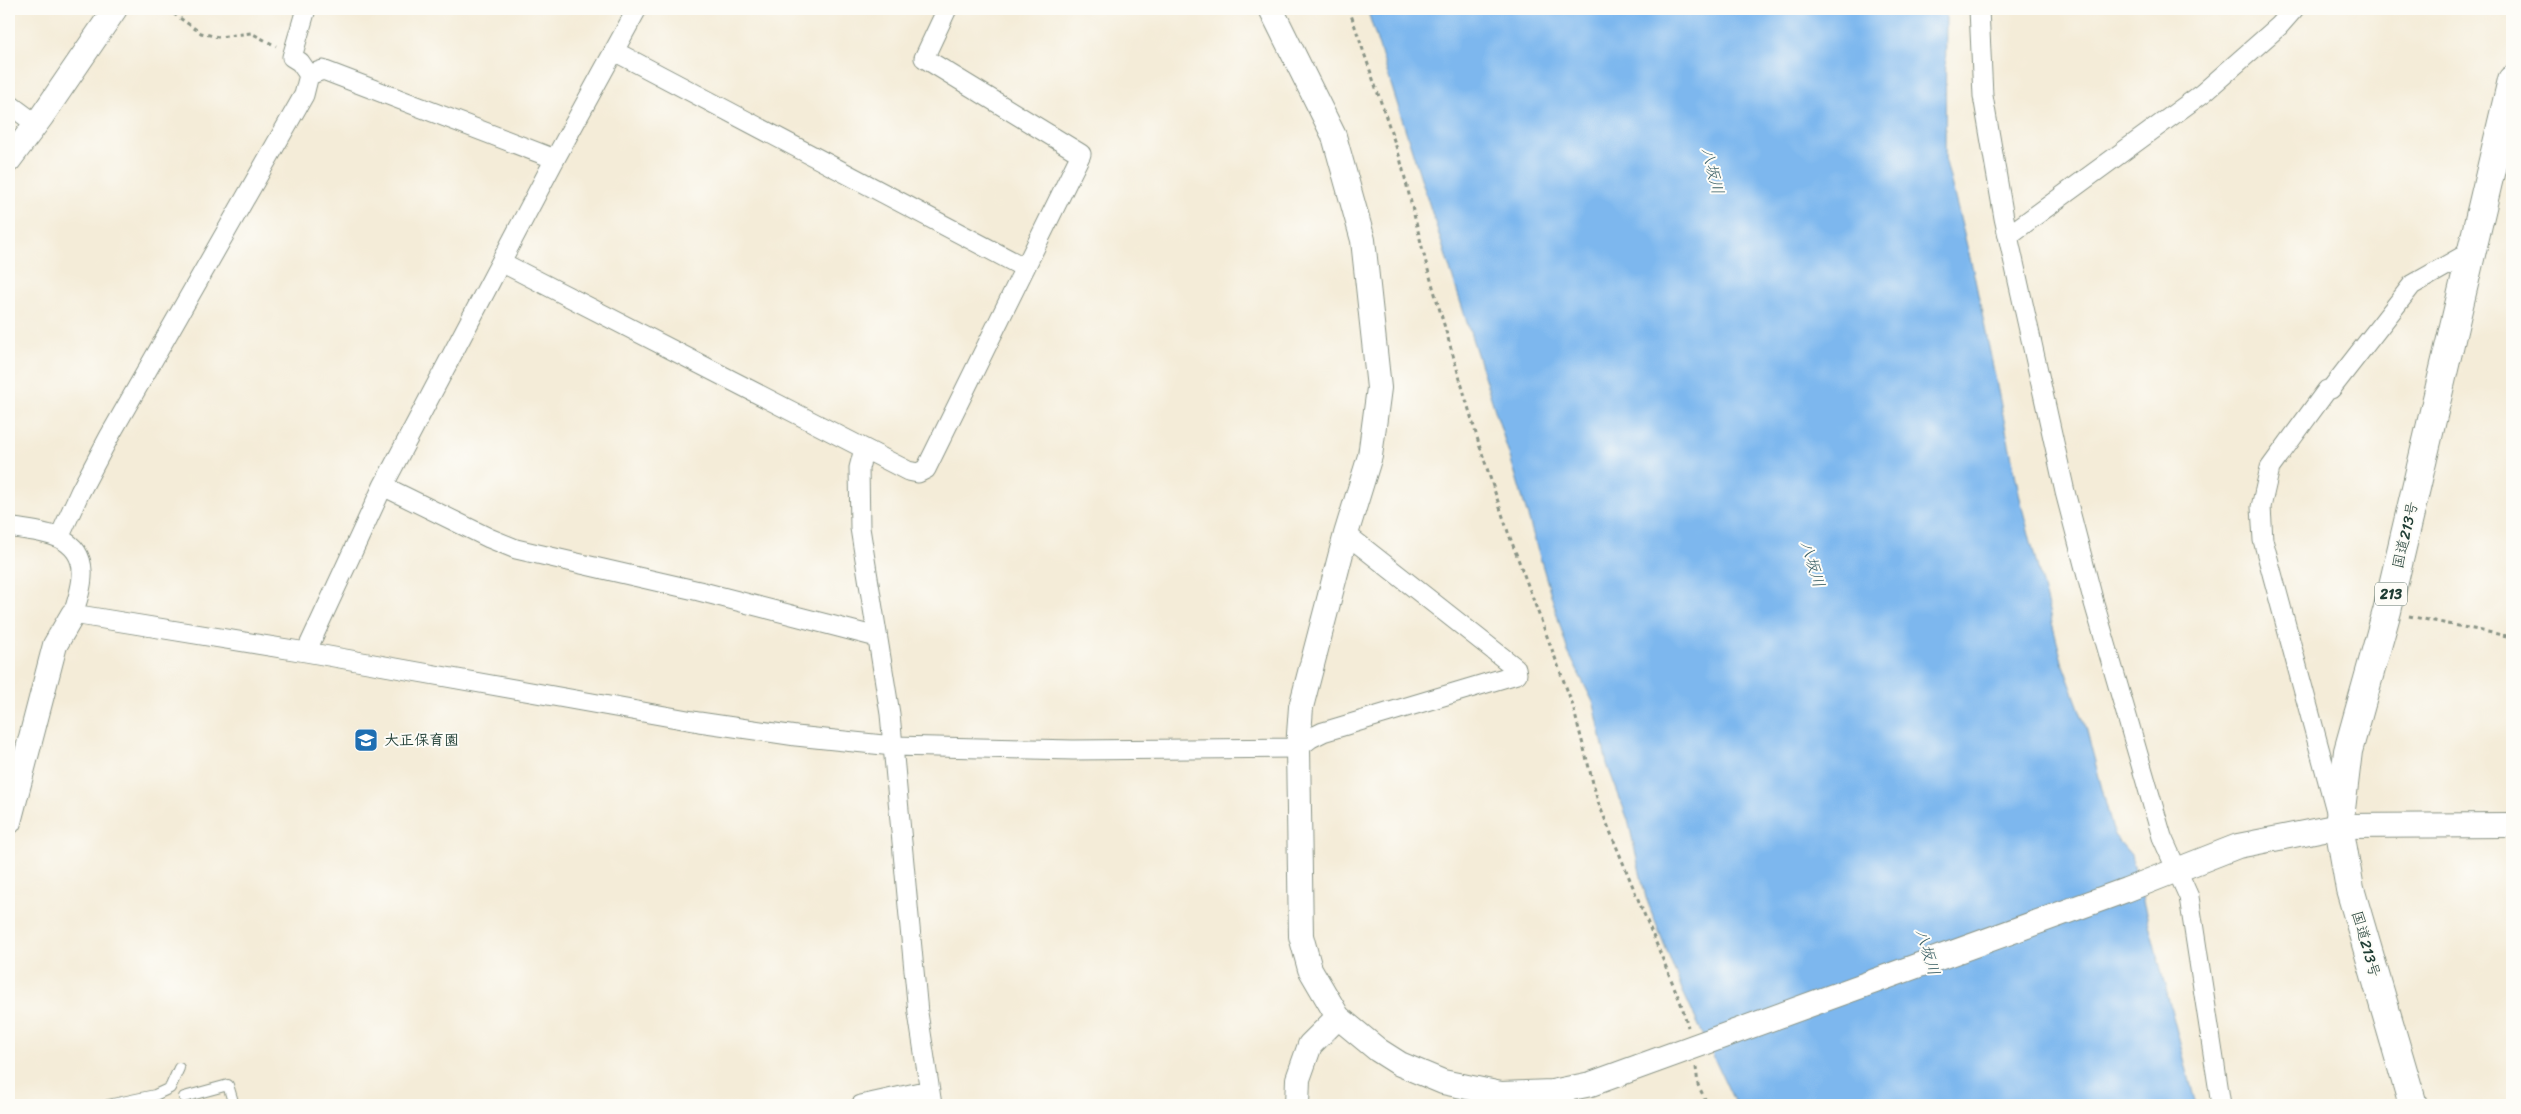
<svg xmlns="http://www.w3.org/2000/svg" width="2521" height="1114" viewBox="0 0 2521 1114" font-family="Sriracha,'Klee One',sans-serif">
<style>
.water{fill:#7db7ee;stroke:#4e7a91}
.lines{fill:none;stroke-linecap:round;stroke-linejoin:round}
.service-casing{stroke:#8a9486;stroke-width:12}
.minor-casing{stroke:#8a9486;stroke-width:21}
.tertiary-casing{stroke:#8a9486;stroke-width:26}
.trunk-casing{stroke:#8a9486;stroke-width:30}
.path{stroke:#8a9486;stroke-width:3;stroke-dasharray:4 4;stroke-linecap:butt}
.service{stroke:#fff;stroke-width:10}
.minor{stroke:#fff;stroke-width:19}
.tertiary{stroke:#fff;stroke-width:24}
.trunk{stroke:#fff;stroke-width:28}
.labels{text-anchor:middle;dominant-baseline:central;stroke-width:4;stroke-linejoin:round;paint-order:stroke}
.shield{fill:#fdfcf7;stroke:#62766e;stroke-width:1}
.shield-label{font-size:14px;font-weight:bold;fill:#1f3d34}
.street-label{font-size:15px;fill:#1f3d34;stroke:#fdfcf7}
.poi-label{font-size:15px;font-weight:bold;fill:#1f3d34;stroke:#fdfcf7;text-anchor:start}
.water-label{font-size:16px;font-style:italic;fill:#365c62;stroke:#fdfcf7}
</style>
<rect width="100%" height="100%" fill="#fdfcf7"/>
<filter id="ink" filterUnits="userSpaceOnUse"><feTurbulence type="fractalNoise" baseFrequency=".02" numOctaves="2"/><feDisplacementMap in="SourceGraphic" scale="10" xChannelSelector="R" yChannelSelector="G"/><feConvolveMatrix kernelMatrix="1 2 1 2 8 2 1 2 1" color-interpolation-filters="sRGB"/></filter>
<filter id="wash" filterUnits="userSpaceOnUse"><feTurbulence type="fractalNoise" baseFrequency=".0096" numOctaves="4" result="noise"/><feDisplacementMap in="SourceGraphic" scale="20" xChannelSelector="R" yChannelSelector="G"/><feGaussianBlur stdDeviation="1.12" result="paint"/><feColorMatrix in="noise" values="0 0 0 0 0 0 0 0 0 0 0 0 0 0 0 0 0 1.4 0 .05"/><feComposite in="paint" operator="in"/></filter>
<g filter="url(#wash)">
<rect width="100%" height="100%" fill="#f4ecd8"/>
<path class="water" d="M 1367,9 L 1946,9 L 1945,158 L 1973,270 L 2022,507 L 2063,665 L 2086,727 L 2114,835 L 2131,855 L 2196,1105 L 1736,1105 L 1683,992 L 1646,898 L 1628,820 L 1607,764 L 1594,704 L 1568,652 L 1515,473 Z"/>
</g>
<g filter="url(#ink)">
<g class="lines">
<g class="service-casing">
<path id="service" d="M 184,1097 L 228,1085 L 234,1105
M 108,1105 L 155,1095 L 170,1088 L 179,1068"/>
</g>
<g class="minor-casing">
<path id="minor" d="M 1979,9 L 1983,96 L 2004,218 L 2065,492 L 2094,603 L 2162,837 L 2189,897 L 2221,1105
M 614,51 L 1025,268
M 309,75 L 323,70 L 555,159
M 9,104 L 36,124
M 2009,235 L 2203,93 L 2279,26 L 2294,9
M 501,262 L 908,471 L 918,473 L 926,469 L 1081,154 L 924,58 L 947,9
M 864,449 L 859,468 L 860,528 L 890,714 L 918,1013 L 932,1105
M 383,486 L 489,538 L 516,549 L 699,591 L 877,637
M 9,527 C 24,530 45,531 59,538 C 93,554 82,587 73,614 L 306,652 L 699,722 L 796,736 L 893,746 L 1073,750 L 1298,748 L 1311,738 L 1323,732 L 1517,674 L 1516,668 L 1346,534
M 59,538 L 80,492 L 109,437 L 304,95 L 309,75 L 300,62 L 292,57 L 306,9
M 306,652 L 383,486 L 555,159 L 637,9
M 2336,811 L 2263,540 L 2261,507 L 2270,468 L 2327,390 L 2331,389 L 2412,285 L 2472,251
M 861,1105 L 929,1090"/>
</g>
<g class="tertiary-casing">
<path id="tertiary" d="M 1271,9 L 1334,136 L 1363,240 L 1379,388 L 1370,456 L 1346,534 L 1301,707 L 1298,748 L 1301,936 L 1310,969 L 1338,1017 L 1378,1050 L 1400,1064 L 1443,1082 L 1501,1094 L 1552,1092 L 1591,1084 L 2126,890 L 2238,846 L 2339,826 L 2512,825
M 9,160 L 42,116 L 115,9
M 9,822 L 55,645 L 73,614
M 1297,1105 L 1298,1079 L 1310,1045 L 1338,1017"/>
</g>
<g class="trunk-casing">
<path id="trunk" d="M 2413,1105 L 2350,889 L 2339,826 L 2348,751 L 2387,611 L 2512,80"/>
</g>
<path class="path" d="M 167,9 L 201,33 L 218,37 L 251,33 L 276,46
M 1349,9 L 1400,158 L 1426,263 L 1479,444 L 1508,532 L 1572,703 L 1598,802 L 1682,1006 L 1688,1027
M 2409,616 L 2512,637
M 1696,1067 L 1698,1085 L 1708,1105"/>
<use href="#service" class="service"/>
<use href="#minor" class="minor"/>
<use href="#tertiary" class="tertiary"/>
<use href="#trunk" class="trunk"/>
</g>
</g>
<defs>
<g id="school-square" transform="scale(1.25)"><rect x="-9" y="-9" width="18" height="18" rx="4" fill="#1f6fb2" stroke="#fdfcf7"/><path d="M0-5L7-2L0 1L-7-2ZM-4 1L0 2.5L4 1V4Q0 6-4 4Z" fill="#fff"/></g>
</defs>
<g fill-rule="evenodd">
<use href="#school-square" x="366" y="740"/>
</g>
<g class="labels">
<rect class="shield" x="2375" y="582.5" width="32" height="23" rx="4"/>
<g class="shield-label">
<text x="2391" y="594">213</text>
</g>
<g class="street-label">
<text transform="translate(2405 535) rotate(-77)">国道213号</text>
<text transform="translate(2366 944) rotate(74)">国道213号</text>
</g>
<g class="poi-label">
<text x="384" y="740">大正保育園</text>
</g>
<g class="water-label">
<text transform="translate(1713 171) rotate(76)">八坂川</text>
<text transform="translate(1813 564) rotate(73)">八坂川</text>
<text transform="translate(1928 952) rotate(73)">八坂川</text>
</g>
</g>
<rect width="2521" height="1114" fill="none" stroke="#fdfcf7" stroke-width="30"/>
</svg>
